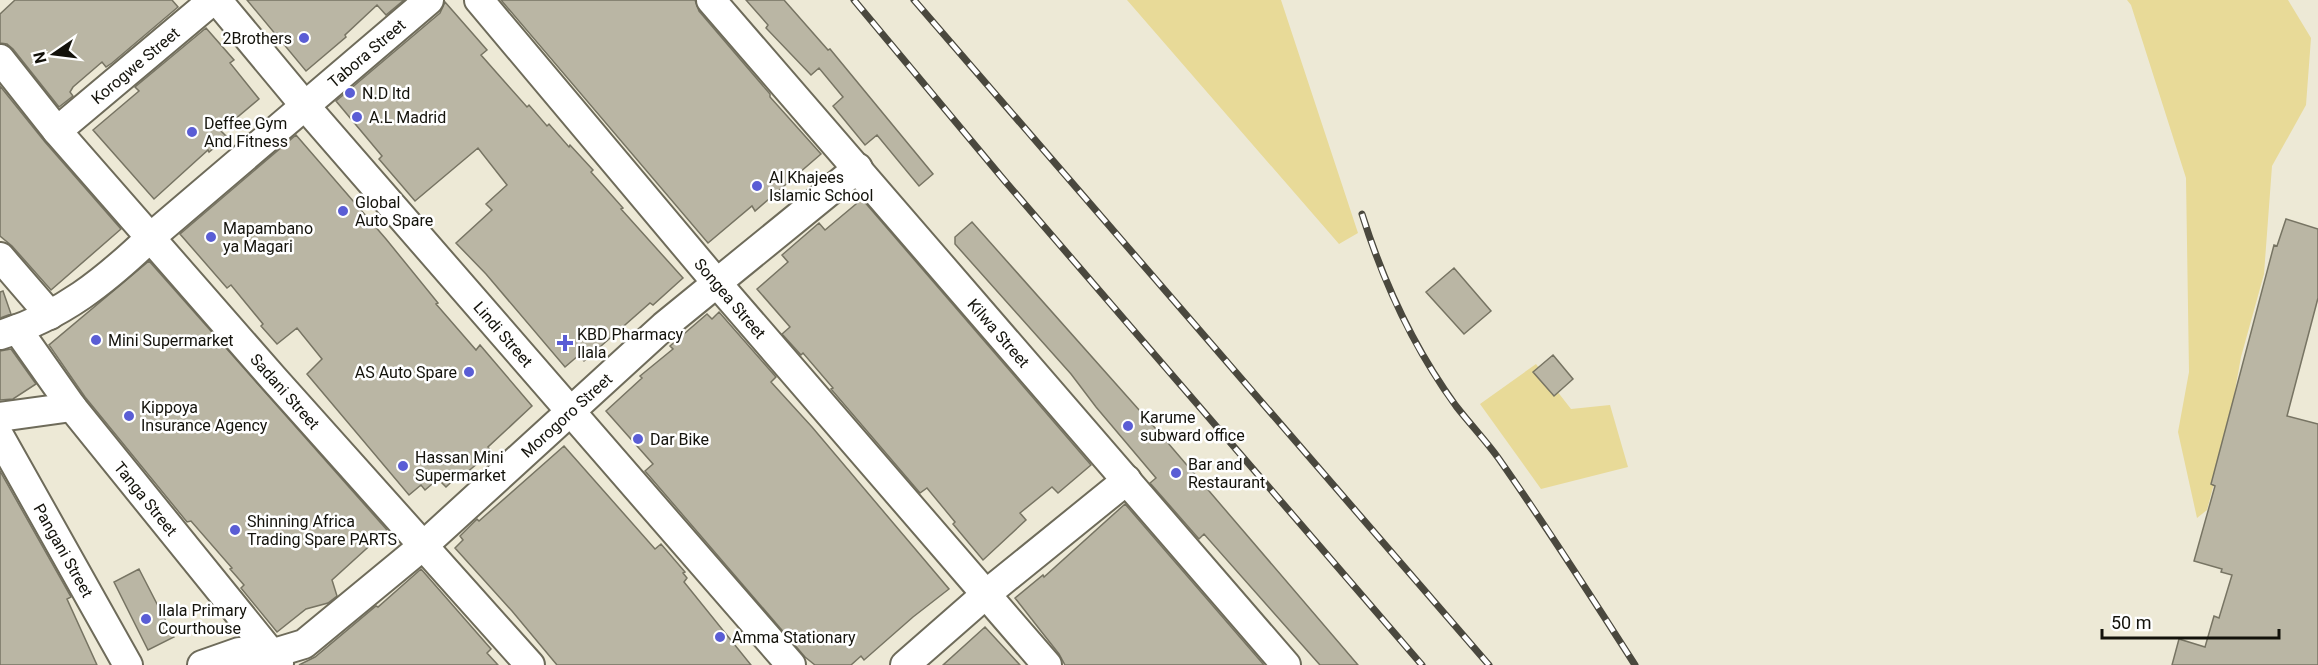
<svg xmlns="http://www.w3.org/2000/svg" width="2318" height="665" viewBox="0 0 2318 665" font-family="Roboto,sans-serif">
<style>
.green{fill:#e8da98}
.building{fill:#bab6a4;stroke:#777463;stroke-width:1.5}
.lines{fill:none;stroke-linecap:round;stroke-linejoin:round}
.street-casing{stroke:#6e6b5a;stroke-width:32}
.street{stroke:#fff;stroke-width:28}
.rail-casing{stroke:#4a483e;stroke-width:7}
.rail{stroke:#fff;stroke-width:4.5;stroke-dasharray:14;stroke-linecap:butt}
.poi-dot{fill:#5a5dd5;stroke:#fff;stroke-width:2}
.labels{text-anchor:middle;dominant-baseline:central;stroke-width:5;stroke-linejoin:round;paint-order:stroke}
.poi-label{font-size:16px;fill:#13120b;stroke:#fff;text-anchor:start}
.street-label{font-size:16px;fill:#13120b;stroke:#fff}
</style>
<rect width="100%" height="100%" fill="#ede9d6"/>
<path class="green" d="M 1127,0 L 1281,0 L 1358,233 L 1339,244 Z
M 2127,0 L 2288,0 L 2311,38 L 2306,105 L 2272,166 L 2264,274 L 2241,357 L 2228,430 L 2207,510 L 2197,518 L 2178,432 L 2189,372 L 2186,178 L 2131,5 Z
M 1536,364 L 1571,409 L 1610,405 L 1628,467 L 1541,489 L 1480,404 Z"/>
<path class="building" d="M 15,0 L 172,0 L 178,7 L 112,63 L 106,67 L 102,62 L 73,87 L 70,92 L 73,96 L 59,107 L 13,49 L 7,44 L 0,43 L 0,14 Z
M 247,0 L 404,0 L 386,15 L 377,5 L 345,35 L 346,37 L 306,71 Z
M 501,0 L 695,0 L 699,11 L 770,94 L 770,97 L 821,154 L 755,211 L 752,206 L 708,243 Z
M 746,0 L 784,0 L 828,50 L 830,49 L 933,174 L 919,186 L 877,135 L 865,145 L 833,106 L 843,97 L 819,68 L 811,75 L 766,28 L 768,25 Z
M 445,2 L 487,50 L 481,55 L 527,107 L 529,105 L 547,126 L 549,124 L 569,147 L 570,145 L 593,170 L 591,172 L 623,208 L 621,209 L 683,278 L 653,305 L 650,303 L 584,361 L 579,355 L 565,367 L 486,274 L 456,243 L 492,210 L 486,204 L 507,185 L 478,148 L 415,201 L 379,159 L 382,156 L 336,101 L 440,13 Z
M 206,28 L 234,60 L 230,63 L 259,99 L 221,131 L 227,137 L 209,152 L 208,150 L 154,199 L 93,130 L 139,91 L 135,87 Z
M 0,86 L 45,142 L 121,229 L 51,290 L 12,246 L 0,236 Z
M 296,135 L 386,239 L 438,303 L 436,304 L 476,350 L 480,345 L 532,406 L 488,447 L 491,452 L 465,474 L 463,471 L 446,487 L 438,479 L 425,490 L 421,485 L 409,495 L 307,374 L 322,359 L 297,328 L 277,344 L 261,326 L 263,324 L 231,285 L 227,288 L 180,234 Z
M 862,199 L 1091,465 L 1058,493 L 1052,487 L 1020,513 L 1026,520 L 983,560 L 953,524 L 955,522 L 927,488 L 920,493 L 831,389 L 833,388 L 803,353 L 801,355 L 782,334 L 790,327 L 757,289 L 788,262 L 782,255 L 819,223 L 825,230 Z
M 2286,219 L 2318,229 L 2318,298 L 2287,416 L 2318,424 L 2318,665 L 2172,665 L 2179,639 L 2205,647 L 2214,616 L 2219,618 L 2232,575 L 2221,572 L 2222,569 L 2194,561 L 2215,486 L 2211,484 L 2274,245 L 2277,246 Z
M 972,222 L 1156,429 L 1358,665 L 1320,665 L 1204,534 L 1199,539 L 1150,483 L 1156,478 L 1096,407 L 1071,374 L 955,244 L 955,237 Z
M 149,261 L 387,530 L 332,580 L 337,596 L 328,603 L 306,609 L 277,632 L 241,588 L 244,585 L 230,569 L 232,568 L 191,521 L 187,522 L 85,397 L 49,345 Z
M 1454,268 L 1491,311 L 1464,334 L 1426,292 Z
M 3,291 L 11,314 L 0,318 L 0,292 Z
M 719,312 L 776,377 L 771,382 L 812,427 L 949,589 L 913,617 L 864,660 L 861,656 L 851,665 L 815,665 L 805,657 L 645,471 L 653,464 L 606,411 L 642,378 L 640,376 L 673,349 L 670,346 L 707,314 L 712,319 Z
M 11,349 L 36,384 L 13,399 L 0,400 L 0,351 Z
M 1553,355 L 1573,379 L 1554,396 L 1533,372 Z
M 564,446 L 655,549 L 661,544 L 685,572 L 683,573 L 687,578 L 684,582 L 751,665 L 557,665 L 512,611 L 455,548 L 463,540 L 460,536 L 477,519 L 479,521 Z
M 0,471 L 71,597 L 67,599 L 97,665 L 0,665 Z
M 1125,504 L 1264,665 L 1065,665 L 1059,654 L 1015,598 L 1043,575 L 1044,577 Z
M 139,569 L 174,637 L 148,650 L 114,582 Z
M 421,569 L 491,649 L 487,653 L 498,665 L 299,665 L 315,657 L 376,606 L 378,607 Z
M 985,627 L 1020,665 L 943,665 Z"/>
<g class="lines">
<g class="street-casing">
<g id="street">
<path id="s1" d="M 217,0 L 306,107 L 791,665"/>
<path id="s2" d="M 479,0 L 716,282 L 1047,665"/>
<path id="s3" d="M 711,0 L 1286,665"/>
<path id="s4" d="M 0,59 L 57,131 L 274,379 L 530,665"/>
<path id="s5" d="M 57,131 L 213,0"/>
<path d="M 0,257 L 50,315"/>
<path id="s6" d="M 17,329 L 72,407 L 279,663"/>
<path id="s7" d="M 0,335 C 62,316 105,281 151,237 L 429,0"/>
<path d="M 0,417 L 72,407"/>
<path id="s8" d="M 0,437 L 128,665"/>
<path id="s9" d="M 202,665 L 239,652 L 271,654 L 304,644 L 424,545 L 664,326 L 858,168"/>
<path d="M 905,665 L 985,595 L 1127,480"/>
</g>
</g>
<use href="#street" class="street"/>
<g class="rail-casing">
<path id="rail" d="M 854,0 L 1004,180 L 1422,665
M 914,0 L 1489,665
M 1362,214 C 1384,284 1413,347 1456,406 C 1470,424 1486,441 1499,459 C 1546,526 1591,596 1635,665"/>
</g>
<use href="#rail" class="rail"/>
</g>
<g class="poi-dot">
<circle cx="304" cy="38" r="6"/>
<circle cx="350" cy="93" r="6"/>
<circle cx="357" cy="117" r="6"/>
<circle cx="192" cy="132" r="6"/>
<circle cx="757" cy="186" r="6"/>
<circle cx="343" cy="211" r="6"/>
<circle cx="211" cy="237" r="6"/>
<circle cx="96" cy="340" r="6"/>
<path d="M562 334h6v6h6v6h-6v6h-6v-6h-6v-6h6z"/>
<circle cx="469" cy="372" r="6"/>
<circle cx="129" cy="416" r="6"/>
<circle cx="1128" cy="426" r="6"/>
<circle cx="638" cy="439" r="6"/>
<circle cx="403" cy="466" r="6"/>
<circle cx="1176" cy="473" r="6"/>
<circle cx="235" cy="530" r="6"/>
<circle cx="146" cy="619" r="6"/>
<circle cx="720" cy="637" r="6"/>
</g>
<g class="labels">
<g class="poi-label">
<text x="292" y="38" text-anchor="end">2Brothers</text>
<text x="362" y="93">N.D ltd</text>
<text x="369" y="117">A.L Madrid</text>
<text x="204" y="123">Deffee Gym<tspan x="204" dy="18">And Fitness</tspan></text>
<text x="769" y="177">Al Khajees<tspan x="769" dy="18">Islamic School</tspan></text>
<text x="355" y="202">Global<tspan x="355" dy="18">Auto Spare</tspan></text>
<text x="223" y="228">Mapambano<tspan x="223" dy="18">ya Magari</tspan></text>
<text x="577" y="334">KBD Pharmacy<tspan x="577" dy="18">Ilala</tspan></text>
<text x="108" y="340">Mini Supermarket</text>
<text x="457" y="372" text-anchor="end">AS Auto Spare</text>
<text x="141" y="407">Kippoya<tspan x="141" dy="18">Insurance Agency</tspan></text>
<text x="1140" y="417">Karume<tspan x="1140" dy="18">subward office</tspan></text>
<text x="650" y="439">Dar Bike</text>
<text x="415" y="457">Hassan Mini<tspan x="415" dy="18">Supermarket</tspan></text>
<text x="1188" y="464">Bar and<tspan x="1188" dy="18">Restaurant</tspan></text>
<text x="247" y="521">Shinning Africa<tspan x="247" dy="18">Trading Spare PARTS</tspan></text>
<text x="158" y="610">Ilala Primary<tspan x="158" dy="18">Courthouse</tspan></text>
<text x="732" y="637">Amma Stationary</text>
</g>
<g class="street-label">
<text stroke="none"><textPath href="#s7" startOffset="465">Tabora Street</textPath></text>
<text stroke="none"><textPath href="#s5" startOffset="102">Korogwe Street</textPath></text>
<text stroke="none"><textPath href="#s2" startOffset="390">Songea Street</textPath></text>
<text stroke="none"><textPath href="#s3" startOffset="440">Kilwa Street</textPath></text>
<text stroke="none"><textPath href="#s1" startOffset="440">Lindi Street</textPath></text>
<text stroke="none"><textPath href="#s4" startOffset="438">Sadani Street</textPath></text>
<text stroke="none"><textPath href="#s9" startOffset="454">Morogoro Street</textPath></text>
<text stroke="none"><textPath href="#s6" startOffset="213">Tanga Street</textPath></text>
<text stroke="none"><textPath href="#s8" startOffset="130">Pangani Street</textPath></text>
</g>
</g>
<g transform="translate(54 54) rotate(256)" stroke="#ffffff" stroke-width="4.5" paint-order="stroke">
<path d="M0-4.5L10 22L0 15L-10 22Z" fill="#13120b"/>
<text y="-9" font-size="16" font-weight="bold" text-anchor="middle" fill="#13120b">N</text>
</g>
<path d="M2102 629v9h177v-9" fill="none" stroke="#13120b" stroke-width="3"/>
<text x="2111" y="629" font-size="18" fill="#13120b" stroke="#ffffff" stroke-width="4.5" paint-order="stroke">50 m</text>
</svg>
